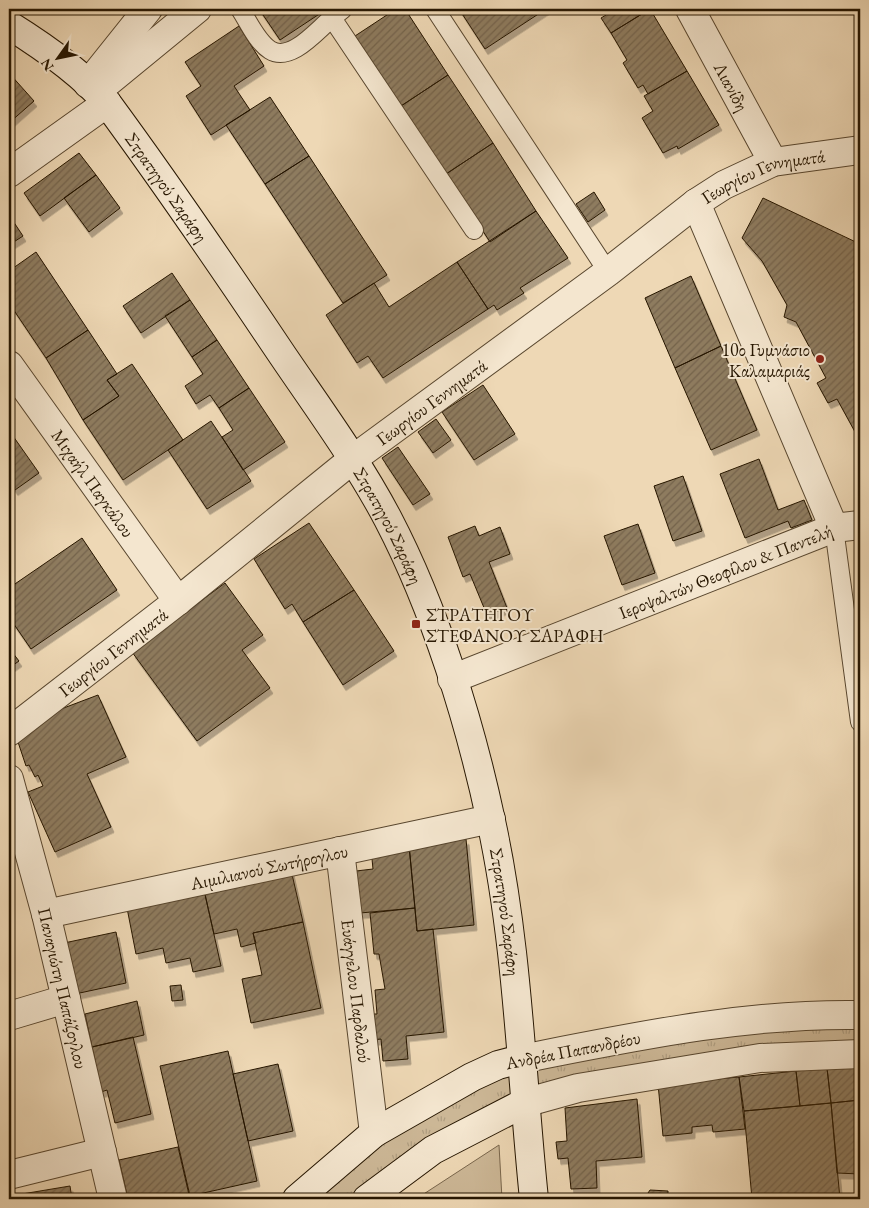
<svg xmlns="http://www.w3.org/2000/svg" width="869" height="1208" viewBox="0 0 869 1208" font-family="'EB Garamond',serif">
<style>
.grass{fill:#ccb796;stroke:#79664c}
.park{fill:url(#park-tufts);stroke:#79664c}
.building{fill:url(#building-hatch);stroke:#261601;filter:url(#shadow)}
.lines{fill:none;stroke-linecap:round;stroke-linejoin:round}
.lane-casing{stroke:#58462e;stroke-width:20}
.street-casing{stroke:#58462e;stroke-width:30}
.secondary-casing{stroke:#261601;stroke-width:30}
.lane{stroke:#f4e6cf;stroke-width:18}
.street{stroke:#f4e6cf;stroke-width:28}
.secondary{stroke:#f4e6cf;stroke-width:28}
.poi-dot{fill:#8f2418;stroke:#f4e6cf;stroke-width:2}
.labels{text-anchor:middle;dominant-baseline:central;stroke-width:4;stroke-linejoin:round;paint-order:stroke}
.street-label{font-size:18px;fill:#261601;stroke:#f4e6cf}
.poi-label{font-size:18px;fill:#261601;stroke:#f4e6cf;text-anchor:end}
</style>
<defs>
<pattern id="park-tufts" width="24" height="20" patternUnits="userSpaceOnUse" patternTransform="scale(1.25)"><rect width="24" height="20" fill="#ccb796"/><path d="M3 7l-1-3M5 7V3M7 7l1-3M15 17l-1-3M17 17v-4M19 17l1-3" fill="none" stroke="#af9d80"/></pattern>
<pattern id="building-hatch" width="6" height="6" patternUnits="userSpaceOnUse" patternTransform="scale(1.25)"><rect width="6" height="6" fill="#8e7b5f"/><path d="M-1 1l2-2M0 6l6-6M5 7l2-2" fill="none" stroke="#74644c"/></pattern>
<filter id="shadow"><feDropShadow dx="3" dy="5.5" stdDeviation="0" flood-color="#0004"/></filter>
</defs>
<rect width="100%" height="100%" fill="#eed8b5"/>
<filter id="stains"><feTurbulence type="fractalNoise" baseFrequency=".004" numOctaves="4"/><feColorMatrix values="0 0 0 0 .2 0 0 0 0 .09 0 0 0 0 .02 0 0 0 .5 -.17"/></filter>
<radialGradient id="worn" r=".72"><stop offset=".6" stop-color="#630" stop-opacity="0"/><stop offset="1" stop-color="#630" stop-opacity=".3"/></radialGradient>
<path class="grass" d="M 499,1145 L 502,1199 L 416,1199 Z"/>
<path class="park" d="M 860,1015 L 860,1054 L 578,1088 L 367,1199 L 297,1199 L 498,1065 Z"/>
<path class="building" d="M 259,9 L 327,9 L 280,40 Z
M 396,9 L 405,9 L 448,75 L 401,106 L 355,36 Z
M 459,9 L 546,9 L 485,49 Z
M 602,9 L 650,9 L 611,33 L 601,18 L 606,15 Z
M 650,9 L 687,71 L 648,94 L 643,85 L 638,88 L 623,63 L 627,60 L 611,33 Z
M 239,26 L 264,66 L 234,86 L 250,110 L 211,135 L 186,96 L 201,86 L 185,62 Z
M 687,71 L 719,125 L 678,149 L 677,146 L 663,153 L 642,118 L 653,111 L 644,96 Z
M 9,73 L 34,101 L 9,123 Z
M 448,75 L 493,143 L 446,174 L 401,106 Z
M 270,97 L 309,156 L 265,184 L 226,125 Z
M 493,143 L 536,211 L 490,242 L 446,174 Z
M 79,153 L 96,175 L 40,216 L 24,193 Z
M 309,156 L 387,275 L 343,303 L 265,184 Z
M 96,175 L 120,208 L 89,232 L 64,198 Z
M 594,192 L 605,210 L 588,222 L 576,204 Z
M 763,198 L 860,244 L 860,318 L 857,327 L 860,332 L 860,441 L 837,399 L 828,403 L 817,383 L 826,378 L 796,322 L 784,317 L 787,305 L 762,261 L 742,238 Z
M 536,211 L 568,258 L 520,288 L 524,293 L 497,310 L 494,305 L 488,309 L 457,262 Z
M 9,215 L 23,236 L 9,245 Z
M 36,252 L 88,330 L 46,358 L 9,303 L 9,271 Z
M 457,262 L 488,309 L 383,378 L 368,356 L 357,363 L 326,315 L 374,283 L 389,307 Z
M 172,273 L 190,300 L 141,333 L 123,306 Z
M 691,276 L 721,346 L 675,368 L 645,298 Z
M 190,300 L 217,340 L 192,357 L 165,316 Z
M 88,330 L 117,374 L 107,380 L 119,396 L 83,420 L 46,358 Z
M 217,340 L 249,388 L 219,408 L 210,395 L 196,404 L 185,386 L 203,374 L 192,357 Z
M 721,346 L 757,430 L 711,450 L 675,368 Z
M 132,364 L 183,440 L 123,480 L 83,420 L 119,396 L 107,380 Z
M 483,385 L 515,434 L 474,460 L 442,412 Z
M 249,388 L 285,442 L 243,470 L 222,437 L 233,430 L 219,408 Z
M 436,419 L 451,440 L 433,453 L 418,432 Z
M 211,421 L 251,481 L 207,509 L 168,450 Z
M 13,436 L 39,473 L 15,490 L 9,481 L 9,439 Z
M 398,447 L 430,494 L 413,505 L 382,458 Z
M 759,459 L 778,510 L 804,500 L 812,520 L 791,528 L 788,521 L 745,538 L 720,474 Z
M 683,476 L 702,531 L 673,541 L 654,486 Z
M 309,523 L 354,590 L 303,622 L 292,604 L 285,609 L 254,559 Z
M 638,524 L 655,573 L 622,585 L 604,536 Z
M 475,526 L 479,536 L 500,527 L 510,554 L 489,562 L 507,608 L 487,615 L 470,574 L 463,577 L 448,537 Z
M 82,538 L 117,590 L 31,649 L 9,617 L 9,588 Z
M 225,583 L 263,635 L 242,650 L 270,688 L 197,741 L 132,652 Z
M 354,590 L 394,651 L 343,685 L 303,622 Z
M 9,648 L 19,661 L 9,668 Z
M 98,695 L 126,757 L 87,774 L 111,827 L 55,852 L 28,792 L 43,786 L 38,775 L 35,777 L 29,765 L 26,766 L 18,742 L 61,709 Z
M 466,839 L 474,925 L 417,931 L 409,845 Z
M 409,845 L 415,908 L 360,913 L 356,871 L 373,869 L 371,849 Z
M 291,870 L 303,922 L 253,933 L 256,943 L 241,947 L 237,929 L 214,934 L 204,890 Z
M 204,890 L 221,966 L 193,972 L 190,958 L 166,963 L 163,948 L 136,954 L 127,908 Z
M 415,908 L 417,931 L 433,929 L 444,1032 L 406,1036 L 408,1059 L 383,1061 L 381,1039 L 372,1040 L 369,1014 L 377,1014 L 375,990 L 385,989 L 379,954 L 374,954 L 370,913 Z
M 303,922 L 321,1008 L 251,1023 L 242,979 L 262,975 L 253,933 Z
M 116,932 L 126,983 L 75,994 L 64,943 Z
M 181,985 L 183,1000 L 172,1001 L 170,986 Z
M 137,1001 L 144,1035 L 92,1047 L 85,1014 Z
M 133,1037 L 151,1114 L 115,1123 L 107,1090 L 98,1093 L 90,1061 L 95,1060 L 92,1047 Z
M 228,1051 L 257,1181 L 190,1196 L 160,1066 Z
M 278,1064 L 293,1131 L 248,1141 L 233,1074 Z
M 860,1065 L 860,1100 L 831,1103 L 827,1068 Z
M 827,1068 L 831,1103 L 800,1106 L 796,1071 Z
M 796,1071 L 800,1106 L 744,1111 L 739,1077 Z
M 739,1077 L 745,1129 L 713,1132 L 712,1125 L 692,1127 L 692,1133 L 663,1136 L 658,1084 Z
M 637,1099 L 642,1157 L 596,1161 L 597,1188 L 571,1189 L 568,1158 L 558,1159 L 556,1142 L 567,1141 L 565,1108 Z
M 860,1100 L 860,1174 L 837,1173 L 831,1103 Z
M 831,1103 L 840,1199 L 752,1199 L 744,1111 Z
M 178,1147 L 190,1199 L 128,1199 L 119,1160 Z
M 70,1186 L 72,1199 L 16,1199 L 16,1195 Z
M 650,1190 L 668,1191 L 668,1199 L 644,1199 Z"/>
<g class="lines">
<g class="lane-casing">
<path id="lane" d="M 240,9 C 248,21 257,42 270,50 C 291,63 317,30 332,18
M 343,9 L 332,18 L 474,230
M 435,9 L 608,272
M 834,528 L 860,722"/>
</g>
<g class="street-casing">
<g id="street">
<path id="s1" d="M 690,9 L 773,162"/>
<path d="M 88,84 L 148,9"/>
<path d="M 97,91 L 197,9"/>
<path d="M 9,173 L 107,103"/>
<path d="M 696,203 L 834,528"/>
<path id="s2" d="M 9,365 L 178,601"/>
<path id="s3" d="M 452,679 L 834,528 L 860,525"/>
<path id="s4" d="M 9,732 L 178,601 L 353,459 L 608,272 L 696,203 L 724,185 L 773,162 L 860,150"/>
<path id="s5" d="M 9,779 L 46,914 L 113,1199"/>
<path id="s6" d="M 340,851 L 374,1133"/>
<path id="s7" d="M 46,914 L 491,819"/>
<path d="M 9,1016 L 66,999"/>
<path d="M 521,1059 C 633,1037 745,1013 860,1015"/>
<path d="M 524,1103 L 578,1088 L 760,1058 L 860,1054"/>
<path d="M 9,1175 L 102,1152"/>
</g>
</g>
<g class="secondary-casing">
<g id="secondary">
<path id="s8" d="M 9,25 C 41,45 83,74 107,103 C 168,186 226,271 283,356 C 319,409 358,462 388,519 C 435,609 470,722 491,821 C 518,945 521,1073 534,1199"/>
<path d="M 297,1199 L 374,1133 L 472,1077 L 498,1065 L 521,1059"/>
<path d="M 367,1199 L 433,1150 L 524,1103"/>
</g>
</g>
<use href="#lane" class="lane"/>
<use href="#street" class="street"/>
<use href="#secondary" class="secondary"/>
</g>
<g class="poi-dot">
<circle cx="820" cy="359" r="5"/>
<rect x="411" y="619" width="10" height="10" rx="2.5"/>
</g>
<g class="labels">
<g class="street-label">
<text stroke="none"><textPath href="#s1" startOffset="88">Λιανίδη</textPath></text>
<text stroke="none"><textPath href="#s4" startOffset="941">Γεωργίου Γεννηματά</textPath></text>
<text stroke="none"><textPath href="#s8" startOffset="229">Στρατηγού Σαράφη</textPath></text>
<text stroke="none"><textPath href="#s4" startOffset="536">Γεωργίου Γεννηματά</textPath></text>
<text stroke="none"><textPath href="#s2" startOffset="145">Μιχαήλ Παγκάλου</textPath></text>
<text stroke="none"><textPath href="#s8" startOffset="634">Στρατηγού Σαράφη</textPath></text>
<text stroke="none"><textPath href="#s3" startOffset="294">Ιεροψαλτών Θεοφίλου &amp; Παντελή</textPath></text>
<text stroke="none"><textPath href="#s4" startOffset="131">Γεωργίου Γεννηματά</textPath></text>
<text stroke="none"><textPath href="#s7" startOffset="228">Αιμιλιανού Σωτήρογλου</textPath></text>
<text stroke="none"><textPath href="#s8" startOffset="1040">Στρατηγού Σαράφη</textPath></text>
<text stroke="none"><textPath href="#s5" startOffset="216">Παναγιώτη Παπάζογλου</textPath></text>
<text stroke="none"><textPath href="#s6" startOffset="141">Ευάγγελου Παρδαλού</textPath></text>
<text transform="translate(573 1050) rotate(-11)">Ανδρέα Παπανδρέου</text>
</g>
<g class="poi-label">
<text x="810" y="349">10ο Γυμνάσιο<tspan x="810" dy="21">Καλαμαριάς</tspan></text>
<text x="426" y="614" text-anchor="start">ΣΤΡΑΤΗΓΟΥ<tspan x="426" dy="21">ΣΤΕΦΑΝΟΥ ΣΑΡΑΦΗ</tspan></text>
</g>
</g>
<rect width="869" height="1208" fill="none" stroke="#eed8b5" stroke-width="30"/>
<rect x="10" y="10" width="849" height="1188" fill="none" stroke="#261601" stroke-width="2.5"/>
<rect x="15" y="15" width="839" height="1178" fill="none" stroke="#261601"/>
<g transform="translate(58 58) rotate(237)" stroke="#f4e6cf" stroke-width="4" paint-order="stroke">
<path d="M0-4L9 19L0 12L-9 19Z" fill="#261601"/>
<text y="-8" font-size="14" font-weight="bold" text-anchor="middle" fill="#261601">N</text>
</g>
<rect width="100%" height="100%" filter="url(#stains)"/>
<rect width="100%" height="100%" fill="url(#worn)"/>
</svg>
